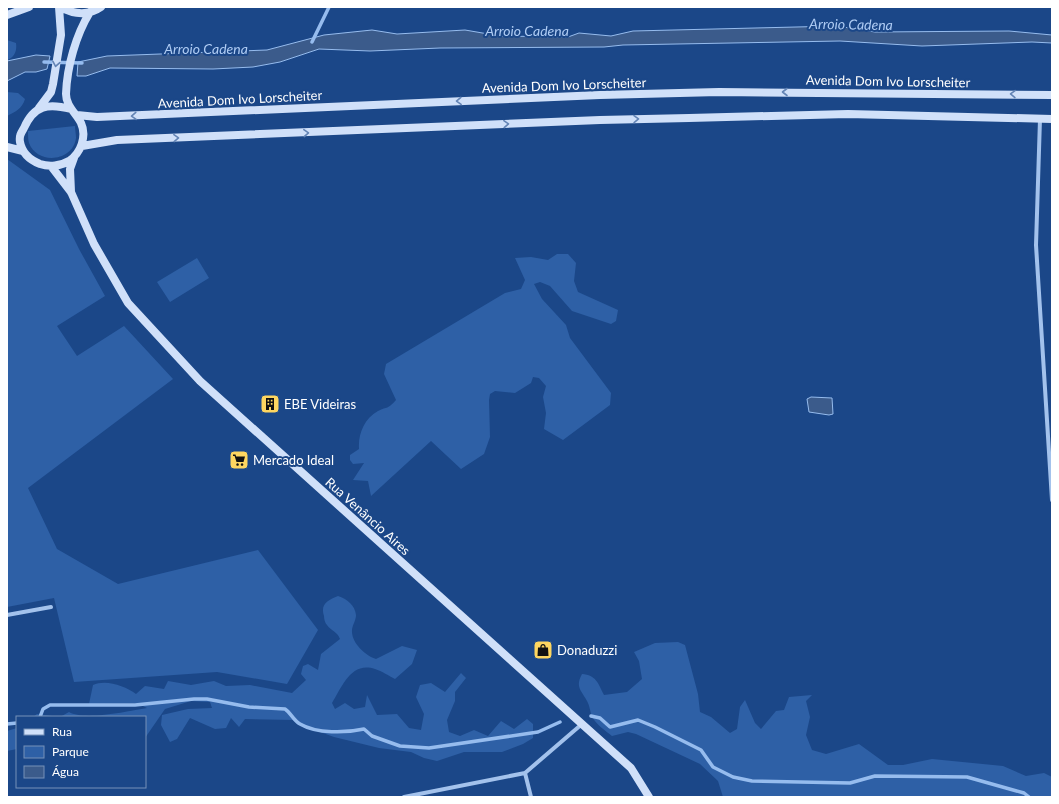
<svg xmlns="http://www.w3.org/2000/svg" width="1059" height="804" viewBox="0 0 1059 804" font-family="Lato,sans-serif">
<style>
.green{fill:#2e60a6}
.water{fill:#3b5b8b;stroke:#96bcee}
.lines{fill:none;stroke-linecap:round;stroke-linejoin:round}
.stream{stroke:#96bcee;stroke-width:3.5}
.street{stroke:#a3c2ec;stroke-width:4}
.secondary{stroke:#d0e0f9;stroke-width:8}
.oneway{stroke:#6384b5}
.labels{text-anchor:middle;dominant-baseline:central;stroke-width:4;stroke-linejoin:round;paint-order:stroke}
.street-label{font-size:13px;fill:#fff;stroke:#1b4788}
.poi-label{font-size:13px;fill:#fff;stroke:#1b4788;text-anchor:start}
.water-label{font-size:14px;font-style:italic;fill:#afccf4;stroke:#1b4788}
</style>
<rect width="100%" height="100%" fill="#1b4788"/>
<path class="green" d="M 7,40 L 16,43 C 17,51 15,57 7,60 Z
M 7,92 L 18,93 L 25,99 C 22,109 15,112 7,116 Z
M 75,126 C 75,130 76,134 76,138 C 73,162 37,165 29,143 C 28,140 28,135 28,131 Z
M 7,159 L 50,190 L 79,249 L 105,296 L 57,326 L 77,356 L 124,326 L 173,379 L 28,488 L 57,549 L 118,584 L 258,550 L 318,630 L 287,684 L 217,672 L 74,682 L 54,598 L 7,607 Z
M 557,254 L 568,254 L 576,263 L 574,281 L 578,292 L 618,310 L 616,321 L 611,324 L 572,311 L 550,286 L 540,282 L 534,284 L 542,299 L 566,325 L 570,338 L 611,393 L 610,405 L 563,440 L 544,429 L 546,413 L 543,397 L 546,386 L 539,378 L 533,377 L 531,383 L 515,393 L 495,391 L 490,394 L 489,400 L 490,437 L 484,454 L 461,469 L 431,441 L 371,496 L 368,481 L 353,480 L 364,463 L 353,464 L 350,460 L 350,455 L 359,449 C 358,434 364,419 378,411 C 388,406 387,410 396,400 L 384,374 L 386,364 L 505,293 L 521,289 L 525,280 L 515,258 L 531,257 L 548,260 Z
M 197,258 L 209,278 L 170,302 L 157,282 Z
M 338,596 C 347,599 355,605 356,615 C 356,620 352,626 352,630 C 351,643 366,656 376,659 L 402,646 L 417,650 L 412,664 L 395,679 C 389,676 382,671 375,669 C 351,661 342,687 332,703 L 335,709 L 345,703 L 354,709 L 365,707 L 367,695 L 377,715 L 397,714 L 409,728 L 421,730 L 424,714 L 416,697 L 420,685 L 431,683 L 445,692 L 461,673 L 466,678 L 455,692 L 455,701 L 447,720 L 449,732 L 460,736 L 474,730 L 488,736 L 501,721 L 514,729 L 527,719 L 533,724 L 533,738 L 523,744 L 502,752 L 464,752 L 437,761 L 424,758 L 411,752 L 379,748 L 334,737 L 309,728 L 295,720 L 245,719 L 239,727 L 231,718 L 226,728 L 215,729 L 190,718 L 177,739 L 170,742 L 161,725 L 162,715 L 188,709 L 212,708 L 210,702 L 191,701 L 165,709 L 145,738 L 145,717 L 33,717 L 37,714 L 60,717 L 69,712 C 84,721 129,711 147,708 L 137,703 L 89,704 L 93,685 C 106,679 125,686 136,694 L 145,686 L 164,689 L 168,681 L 191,685 L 214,681 L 226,686 L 250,685 L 292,693 L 306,680 L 301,674 L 303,666 L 308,664 L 318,670 L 321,654 L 340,639 C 337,631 331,631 327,625 C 325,623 324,619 324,616 C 320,604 328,600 338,596 Z
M 678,642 L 685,645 L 698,694 L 700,712 L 711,717 L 730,733 L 737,729 L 740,707 L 745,700 L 755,723 L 761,729 L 776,711 L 784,710 L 789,697 L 812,695 L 806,701 L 810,717 L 806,735 L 812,750 L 826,754 L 859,744 L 888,765 L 903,765 L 932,759 L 1003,766 L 1026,776 L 1044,773 L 1052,777 L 1052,797 L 723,797 L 718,781 L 700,764 L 636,734 L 628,732 L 612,736 C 606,731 595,724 592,716 C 590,712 590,706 587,701 C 581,690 575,687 582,674 C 596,675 598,683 604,695 L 627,692 L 642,679 L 639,661 L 634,652 L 655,643 Z
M 17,728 L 17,749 L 7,751 L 7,731 Z"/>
<path class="water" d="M 837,26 L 875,32 L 1009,31 L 1052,35 L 1052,43 L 1032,42 L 922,46 L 840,41 L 623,45 L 604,47 L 440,48 L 370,51 L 319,49 L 280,62 L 253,67 L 213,69 L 110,68 L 86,76 L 77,76 L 78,62 L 107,56 L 267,50 L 324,35 L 372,30 L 397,34 L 465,30 L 500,36 L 568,37 L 579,33 L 611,36 L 633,31 Z
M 36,55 L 50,56 L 47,69 L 36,72 L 25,72 L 7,81 L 7,61 Z
M 811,397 L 832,398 L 833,414 L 829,415 L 809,412 L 807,399 Z"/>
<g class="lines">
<path class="stream" d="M 312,42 L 329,7
M 44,62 L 82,63
M 591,716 L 600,718 L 610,727 L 638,720 L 655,727 L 701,750 L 713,767 L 733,777 L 752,781 L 850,783 L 875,776 L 967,777 L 1024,793 L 1029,797
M 40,717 L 43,709 L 50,705 L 135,705 L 194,699 L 207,699 L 249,707 L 285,709 C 291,713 293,720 300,724 C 317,734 346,733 364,729 L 372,736 L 400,746 L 429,748 L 538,732 L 560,722
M 7,724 L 17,723"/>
<path class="street" d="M 1040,119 L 1036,245 L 1052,500
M 7,615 L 51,607
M 525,773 L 531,797
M 404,797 L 525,773 L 582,724"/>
<path class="secondary" d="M 60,7 C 73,14 88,16 101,7
M 7,15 L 29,7
M 39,108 L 51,92 L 53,84 L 61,35 L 59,7
M 71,109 C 48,103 34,105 24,128 C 21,133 19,136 20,142 C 22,153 30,160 40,164 C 49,167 61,166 69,161 C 81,153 87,136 81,123 C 76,113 66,106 66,94 C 67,66 76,35 90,12
M 77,115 L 97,117 L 600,95 L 719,92 L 1052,95
M 82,146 L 117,140 L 600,120 L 689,118 L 848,114 L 1052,119
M 7,147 L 23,151
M 51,166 L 71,192 L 94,244 L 128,303 L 200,381 L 631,768 L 649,797
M 71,192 L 70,169 L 74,158"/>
</g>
<defs><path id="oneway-chevron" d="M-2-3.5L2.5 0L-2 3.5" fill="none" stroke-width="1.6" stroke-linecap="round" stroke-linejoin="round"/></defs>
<g class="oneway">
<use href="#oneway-chevron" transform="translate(56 64) rotate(100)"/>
<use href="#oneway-chevron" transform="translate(785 92) rotate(180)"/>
<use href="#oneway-chevron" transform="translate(1013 94) rotate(-179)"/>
<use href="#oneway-chevron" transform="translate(459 101) rotate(178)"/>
<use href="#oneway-chevron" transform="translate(134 116) rotate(177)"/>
<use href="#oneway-chevron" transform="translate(636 119) rotate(-1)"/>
<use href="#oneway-chevron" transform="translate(506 124) rotate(-3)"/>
<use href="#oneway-chevron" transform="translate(306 133) rotate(-3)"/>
<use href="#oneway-chevron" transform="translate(176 138) rotate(-2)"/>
</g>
<defs>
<g id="building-square" transform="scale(1)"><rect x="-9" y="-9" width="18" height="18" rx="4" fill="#fed660" stroke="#1b4788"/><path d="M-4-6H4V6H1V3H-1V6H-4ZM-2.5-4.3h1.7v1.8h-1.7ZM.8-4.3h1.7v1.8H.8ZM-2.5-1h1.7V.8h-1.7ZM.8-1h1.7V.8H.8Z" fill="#111"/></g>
<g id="supermarket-square" transform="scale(1)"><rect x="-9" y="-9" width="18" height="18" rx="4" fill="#fed660" stroke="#1b4788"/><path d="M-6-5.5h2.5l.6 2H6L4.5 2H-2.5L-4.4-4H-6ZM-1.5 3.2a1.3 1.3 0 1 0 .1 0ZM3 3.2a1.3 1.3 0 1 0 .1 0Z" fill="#111"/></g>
<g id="shop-square" transform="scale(1)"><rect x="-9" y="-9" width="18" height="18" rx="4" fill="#fed660" stroke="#1b4788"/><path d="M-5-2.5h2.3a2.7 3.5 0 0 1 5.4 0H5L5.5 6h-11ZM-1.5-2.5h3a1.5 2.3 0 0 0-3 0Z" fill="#111"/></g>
</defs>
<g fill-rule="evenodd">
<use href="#building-square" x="270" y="404"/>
<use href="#supermarket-square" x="239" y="460"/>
<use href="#shop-square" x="543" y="650"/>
</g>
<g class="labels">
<g class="street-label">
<text transform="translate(888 81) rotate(1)">Avenida Dom Ivo Lorscheiter</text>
<text transform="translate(564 85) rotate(-2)">Avenida Dom Ivo Lorscheiter</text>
<text transform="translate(240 99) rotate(-3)">Avenida Dom Ivo Lorscheiter</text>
<text transform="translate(368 516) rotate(42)">Rua Venâncio Aires</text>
</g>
<g class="poi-label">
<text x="284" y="404">EBE Videiras</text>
<text x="253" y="460">Mercado Ideal</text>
<text x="557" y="650">Donaduzzi</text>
</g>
<g class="water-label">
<text transform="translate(851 24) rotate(1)">Arroio Cadena</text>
<text x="527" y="30">Arroio Cadena</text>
<text x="206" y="48">Arroio Cadena</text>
</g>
</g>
<rect width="1059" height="804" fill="none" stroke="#ffffff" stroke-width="16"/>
<rect x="16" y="716" width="130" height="72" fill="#1b4788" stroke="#7691b8"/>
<rect x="24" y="729" width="20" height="6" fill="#d0e0f9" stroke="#7691b8"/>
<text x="52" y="736" font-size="12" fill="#ffffff">Rua</text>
<rect x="24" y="746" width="20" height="12" fill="#2e60a6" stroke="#7691b8"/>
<text x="52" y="756" font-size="12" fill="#ffffff">Parque</text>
<rect x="24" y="766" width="20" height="12" fill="#3b5b8b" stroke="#7691b8"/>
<text x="52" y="776" font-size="12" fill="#ffffff">Água</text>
</svg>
